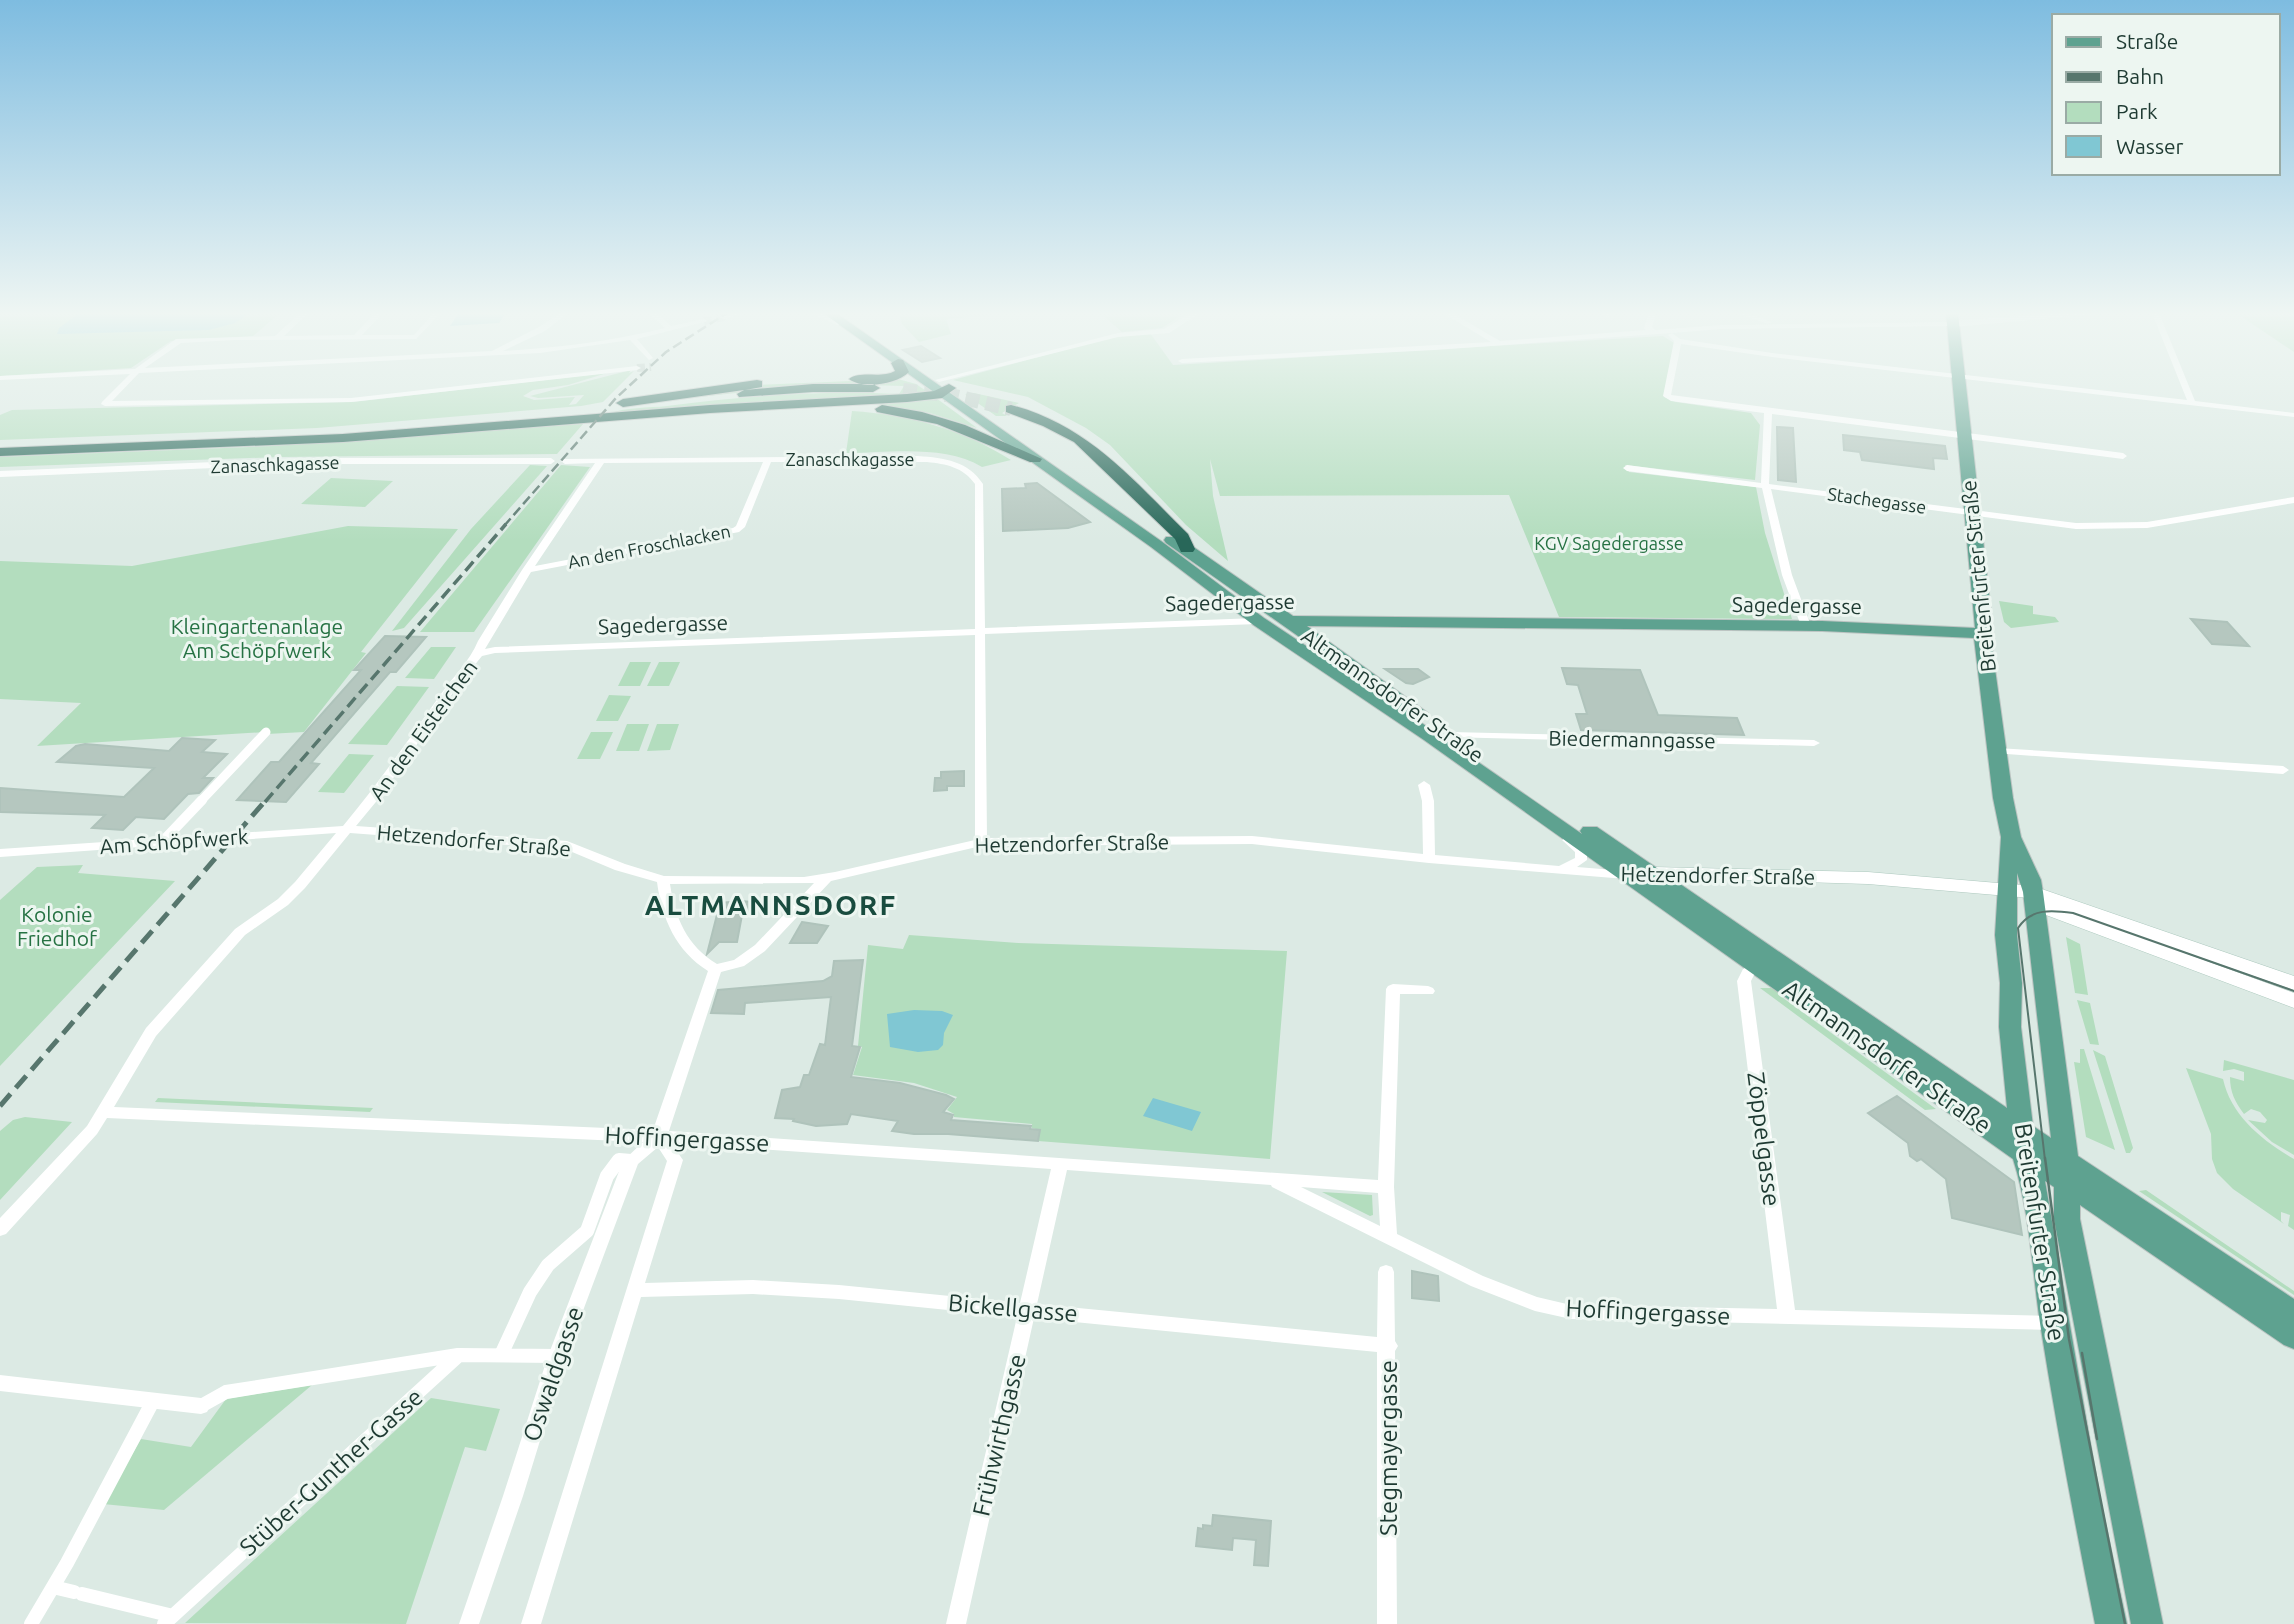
<svg xmlns="http://www.w3.org/2000/svg" width="2294" height="1624" viewBox="0 0 2294 1624" font-family="Ubuntu,sans-serif">
<style>
.green{fill:#b3ddbe}
.water{fill:#80c7d3}
.building{fill:#b5c7bf;stroke:#afc3bb;stroke-width:2}
.lines{fill:none;stroke-linecap:round;stroke-linejoin:round}
.minor-tunnel{stroke:#b6c7c0;stroke-width:8;stroke-dasharray:8 4.5;stroke-linecap:butt}
.motorway-tunnel{stroke:#b6c7c0;stroke-width:14;stroke-dasharray:14 7;stroke-linecap:butt}
.secondary-casing{stroke:#afcac0;stroke-width:1}
.primary-casing{stroke:#bcc4c2;stroke-width:2}
.motorway-casing{stroke:#bcc4c2;stroke-width:2}
.pedestrian-far2{stroke:#fff;stroke-width:9}
.pedestrian-far1{stroke:#fff;stroke-width:10}
.pedestrian{stroke:#fff;stroke-width:14}
.minor{fill:#fff;fill-rule:evenodd}
.tertiary{fill:#fff;fill-rule:evenodd}
.secondary{fill:#fff;fill-rule:evenodd}
.primary{fill:#5ea290;fill-rule:evenodd}
.motorway{fill:#286759;fill-rule:evenodd}
.tram-far1{stroke:#57766d;stroke-width:2}
.tram{stroke:#57766d;stroke-width:2.5}
.rail-far2{stroke:#57766d;stroke-width:2.5;stroke-dasharray:10 4.5;stroke-linecap:butt}
.rail-far1{stroke:#57766d;stroke-width:3.5;stroke-dasharray:12 6;stroke-linecap:butt}
.rail{stroke:#57766d;stroke-width:5;stroke-dasharray:16 8;stroke-linecap:butt}
.labels{text-anchor:middle;dominant-baseline:central;stroke-width:6;stroke-linejoin:round;paint-order:stroke}
.far-street-label{font-size:18px;fill:#1e3a32;stroke:#edf6f1}
.far-park-label{font-size:18px;fill:#267243;stroke:#edf6f1}
.street-label{font-size:21px;fill:#1e3a32;stroke:#edf6f1}
.park-label{font-size:21px;fill:#267243;stroke:#edf6f1}
.near-street-label{font-size:24px;fill:#1e3a32;stroke:#edf6f1}
.district-label{font-size:28px;font-weight:bold;letter-spacing:2px;fill:#194c3f;stroke:#edf6f1}
</style>
<rect width="100%" height="100%" fill="#dceae4"/>
<path class="green" d="M 0,313 L 280,313 L 253,336 L 171,341 L 131,368 L 0,376 Z
M 899,313 L 992,313 L 993,315 L 946,319 L 951,334 L 919,342 L 902,324 Z
M 1100,313 L 1185,313 L 1162,328 L 1122,332 Z
M 2236,313 L 2294,313 L 2294,352 Z
M 1150,333 L 1173,365 L 1663,336 L 1674,343 L 1664,397 L 1676,402 L 1751,413 L 1760,425 L 1755,480 L 1625,465 L 1629,472 L 1756,487 L 1765,533 L 1792,619 L 1559,617 L 1509,495 L 1220,496 L 1210,459 L 1213,496 L 1228,561 L 1186,525 L 1110,445 L 1086,428 L 1028,397 L 953,380 L 1120,335 Z
M 631,370 L 629,373 L 634,371 L 603,402 L 581,406 L 317,428 L 0,440 L 0,415 L 12,410 L 353,402 L 607,373 L 568,385 L 533,390 L 523,396 L 534,400 L 575,397 L 569,405 L 576,404 L 584,395 L 538,398 L 530,396 Z
M 898,379 L 916,384 L 929,393 L 609,414 C 624,407 649,408 667,406 C 744,396 820,390 899,394 L 904,386 C 813,382 724,394 633,405 L 757,385 Z
M 974,393 L 1019,403 L 1002,413 L 1007,416 L 996,416 L 965,394 Z
M 936,398 L 977,428 L 930,413 L 876,405 Z
M 852,411 C 910,415 962,429 1011,460 L 982,467 C 944,444 888,453 846,453 Z
M 583,424 L 557,454 L 280,457 L 0,467 L 0,457 L 273,446 Z
M 530,465 L 547,466 L 404,628 L 392,631 L 471,529 Z
M 561,465 L 590,467 L 474,632 L 420,632 Z
M 331,478 L 393,481 L 365,507 L 301,504 Z
M 348,526 L 458,529 L 361,652 L 366,653 L 304,732 L 267,734 L 265,732 L 37,746 L 81,703 L 0,699 L 0,561 L 132,566 Z
M 1999,601 L 2033,606 L 2033,614 L 2055,617 L 2059,622 L 2011,628 L 2004,622 Z
M 431,647 L 456,647 L 434,679 L 405,678 Z
M 630,662 L 651,662 L 640,686 L 618,686 Z
M 659,662 L 680,662 L 669,686 L 647,686 Z
M 397,686 L 429,687 L 387,745 L 348,744 Z
M 609,695 L 631,696 L 618,721 L 596,721 Z
M 627,724 L 649,724 L 639,751 L 616,751 Z
M 657,724 L 679,724 L 670,750 L 647,751 Z
M 591,732 L 613,732 L 600,759 L 577,759 Z
M 349,754 L 374,755 L 344,793 L 318,792 Z
M 83,865 L 78,873 L 175,881 L 0,1066 L 0,900 L 37,867 Z
M 909,935 L 1018,943 L 1287,951 L 1270,1159 L 1038,1141 L 1040,1130 L 1032,1128 L 1032,1124 L 954,1117 L 954,1114 L 947,1110 L 957,1097 L 914,1083 L 853,1075 L 862,1047 L 858,1046 L 868,945 L 903,949 Z
M 2066,937 L 2080,944 L 2088,995 L 2075,993 Z
M 1760,988 L 1771,988 L 1781,993 L 1779,995 L 1936,1109 L 1925,1110 Z
M 2077,1000 L 2090,1003 L 2099,1045 L 2090,1044 Z
M 2080,1049 L 2084,1049 L 2115,1150 L 2086,1137 L 2074,1062 L 2080,1063 Z
M 2093,1050 L 2105,1056 L 2133,1148 L 2130,1153 L 2126,1153 Z
M 2224,1060 L 2294,1080 L 2294,1155 L 2272,1142 L 2248,1120 L 2265,1123 L 2267,1120 L 2260,1112 L 2251,1109 L 2244,1114 C 2235,1102 2230,1092 2230,1077 L 2244,1081 L 2244,1072 L 2234,1069 L 2223,1071 Z
M 2186,1068 L 2223,1079 C 2231,1116 2263,1141 2294,1159 L 2294,1230 L 2288,1226 L 2290,1215 L 2281,1212 L 2281,1221 L 2284,1224 L 2233,1189 L 2217,1173 L 2212,1159 L 2211,1134 Z
M 158,1098 L 373,1108 L 370,1112 L 155,1102 Z
M 25,1117 L 72,1122 L 0,1200 L 0,1131 L 13,1120 Z
M 2146,1190 L 2294,1291 L 2294,1295 L 2139,1191 Z
M 1322,1192 L 1372,1195 L 1373,1215 L 1370,1216 Z
M 312,1385 L 164,1510 L 103,1504 L 141,1439 L 191,1447 L 226,1399 Z
M 431,1398 L 500,1409 L 486,1451 L 465,1447 L 406,1624 L 185,1623 Z"/>
<path class="water" d="M 79,313 L 250,313 L 235,323 L 209,330 L 57,334 L 59,328 Z
M 459,313 L 506,313 L 499,323 L 450,326 Z
M 914,1010 L 942,1011 L 953,1015 L 944,1033 L 943,1045 L 938,1050 L 918,1052 L 890,1047 L 887,1014 Z
M 1153,1098 L 1201,1112 L 1192,1131 L 1143,1116 Z"/>
<path class="building" d="M 921,346 L 940,358 L 922,362 L 903,350 Z
M 1777,427 L 1793,428 L 1796,482 L 1778,480 Z
M 1843,435 L 1945,446 L 1947,459 L 1933,458 L 1934,469 L 1862,460 L 1860,452 L 1844,450 Z
M 1037,483 L 1090,522 L 1068,528 L 1003,531 L 1002,489 L 1026,488 L 1025,484 Z
M 2191,619 L 2227,622 L 2249,646 L 2212,644 Z
M 385,636 L 426,637 L 396,672 L 390,672 L 311,763 L 319,764 L 286,802 L 237,800 L 271,762 L 279,762 L 361,670 L 354,670 Z
M 1562,668 L 1640,670 L 1658,715 L 1737,718 L 1744,735 L 1581,730 L 1576,714 L 1587,714 L 1578,685 L 1567,684 Z
M 1385,669 L 1418,669 L 1429,677 L 1413,684 L 1406,683 Z
M 182,738 L 215,740 L 202,752 L 227,754 L 203,778 L 213,778 L 199,793 L 188,794 L 164,819 L 136,817 L 123,830 L 92,828 L 105,815 L 0,812 L 0,788 L 124,797 L 154,768 L 57,762 L 76,746 L 85,744 L 169,751 Z
M 964,771 L 964,786 L 947,786 L 947,790 L 934,791 L 935,778 L 941,778 L 941,772 Z
M 741,901 L 752,902 L 749,915 L 742,915 L 737,942 L 719,942 L 707,954 L 720,903 Z
M 802,922 L 828,926 L 817,943 L 790,943 Z
M 863,960 L 852,1046 L 860,1047 L 851,1077 L 900,1083 L 946,1095 L 954,1099 L 943,1112 L 953,1115 L 951,1120 L 1031,1126 L 1030,1129 L 1040,1130 L 1038,1141 L 948,1134 L 914,1134 L 892,1131 L 898,1121 L 851,1114 L 847,1124 L 816,1126 L 793,1121 L 794,1119 L 775,1118 L 782,1090 L 800,1087 L 804,1075 L 809,1075 L 820,1044 L 825,1045 L 831,997 L 745,1003 L 744,1014 L 711,1013 L 718,990 L 823,981 L 832,976 L 834,961 Z
M 1897,1096 L 2014,1182 L 2022,1235 L 1952,1218 L 1946,1179 L 1921,1159 L 1917,1161 L 1910,1156 L 1908,1143 L 1868,1113 Z
M 1412,1271 L 1438,1276 L 1439,1301 L 1412,1298 Z
M 1213,1515 L 1271,1521 L 1268,1566 L 1254,1565 L 1256,1540 L 1233,1538 L 1232,1550 L 1196,1546 L 1198,1528 L 1203,1529 L 1203,1525 L 1212,1526 Z"/>
<g class="lines">
<path class="minor-tunnel" d="M 704,321 L 724,317
M 637,368 L 651,367"/>
<path class="motorway-tunnel" d="M 903,390 L 955,396 L 1011,409"/>
<g class="secondary-casing">
<path id="secondary" d="M 1651,867 L 1868,872 L 2033,886 L 2294,976 L 2294,990 L 2119,929 L 2294,993 L 2294,1008 L 2038,912 L 2036,908 L 2044,902 L 2031,898 L 1868,884 L 1644,877 L 1642,873 Z"/>
</g>
<g class="primary-casing">
<path id="primary" d="M 823,313 L 836,313 L 1161,541 L 1264,618 L 1407,713 L 1166,543 L 1164,540 L 1166,537 L 1176,537 L 1192,546 L 1293,616 L 1822,621 L 1975,628 L 1946,313 L 1958,313 L 1992,621 L 1990,633 L 2013,798 L 2021,837 L 2041,880 L 2043,892 L 2078,1156 L 2294,1299 L 2294,1349 L 2284,1345 L 2080,1205 L 2080,1219 L 2163,1624 L 2131,1624 L 2054,1219 L 2054,1187 L 2045,1181 L 2100,1499 L 2127,1624 L 2095,1624 C 2075,1524 2056,1424 2040,1323 C 2032,1269 2030,1212 2013,1159 L 1424,740 L 1252,624 L 1151,547 ZM 1307,626 L 1822,631 L 1974,638 L 1993,798 L 2001,837 L 1995,935 L 2000,983 L 1999,1027 L 2007,1108 L 1597,827 L 1583,827 L 1580,831 L 1582,834 L 1413,717 L 1425,717 L 1428,713 ZM 2017,873 L 2023,892 L 2051,1138 L 2033,1126 L 2021,1027 L 2022,983 L 2017,935 Z"/>
</g>
<g class="motorway-casing">
<path id="motorway" d="M 898,359 L 903,360 L 909,372 C 897,384 863,390 849,379 C 861,370 881,379 895,371 L 891,363 Z
M 757,380 L 762,381 L 762,387 L 745,390 L 813,384 L 873,384 L 880,388 L 873,392 L 813,392 L 739,397 L 737,394 L 744,390 L 623,407 L 616,403 L 623,399 Z
M 949,384 L 956,388 L 942,398 L 907,402 L 710,413 L 343,442 L 0,456 L 0,448 L 343,434 L 710,405 L 907,394 L 934,391 Z
M 882,405 L 922,412 L 965,425 L 1042,459 L 1040,462 L 1030,462 L 937,424 L 877,412 L 875,409 Z
M 1011,405 C 1088,425 1133,480 1188,534 L 1195,549 L 1193,552 L 1181,552 L 1175,539 L 1074,442 L 1043,426 L 1006,412 L 1006,406 Z"/>
</g>
<path class="pedestrian-far2" d="M 200,802 L 266,732"/>
<path class="pedestrian-far1" d="M 163,841 L 202,800"/>
<path class="pedestrian" d="M 501,1355 L 530,1292 L 548,1265 L 587,1231 L 607,1176 L 619,1160 L 631,1161
M 201,1406 L 226,1392 L 458,1355
M 53,1587 L 74,1592
M 82,1594 L 173,1616
M 31,1624 L 67,1563 L 153,1401
M 164,1624 L 459,1355 L 557,1356"/>
<path class="minor" d="M 300,313 L 308,313 L 284,336 L 354,335 L 375,313 L 383,313 L 362,335 L 414,335 L 434,313 L 441,313 L 416,339 L 235,340 L 181,343 L 145,368 L 492,351 L 539,327 L 560,313 L 568,313 L 545,331 L 503,351 C 557,348 612,341 665,328 L 649,313 L 657,313 L 671,326 L 704,319 L 708,321 L 637,339 L 653,358 L 649,360 L 630,340 L 540,353 L 139,373 L 112,401 L 351,398 L 637,366 L 641,368 L 637,370 L 351,402 L 105,406 L 101,404 L 102,402 L 130,374 L 0,380 L 0,376 L 135,369 L 176,339 L 275,336 Z
M 730,313 L 745,313 L 724,319 L 720,317 Z
M 811,313 L 822,313 L 844,323 L 837,325 Z
M 1191,313 L 1200,313 L 1169,333 L 1118,337 L 939,382 L 935,380 L 1118,333 L 1164,329 Z
M 1443,313 L 1452,313 L 1500,341 L 1646,330 L 1644,328 L 1649,313 L 1656,313 L 1652,327 L 1655,330 L 1721,325 L 1953,322 L 1957,324 L 1956,326 L 1721,329 L 1672,333 L 1680,339 L 1772,353 L 2187,400 L 2152,313 L 2159,313 L 2195,401 L 2294,413 L 2294,417 L 1772,357 L 1681,344 L 1671,395 L 2123,453 L 2127,456 L 2123,459 L 1772,414 L 1769,484 L 2076,523 L 2147,522 L 2294,497 L 2294,503 L 2147,528 L 2076,529 L 1771,489 L 1792,575 L 1811,626 L 1806,629 L 1801,626 L 1782,575 L 1762,488 L 1627,471 L 1623,468 L 1627,465 L 1761,483 L 1764,413 L 1671,401 L 1663,396 L 1674,341 L 1668,335 L 1672,333 L 1434,350 L 1182,363 L 1178,361 L 1182,359 L 1491,342 Z
M 1600,313 L 1609,313 L 1611,315 L 1607,317 Z
M 1735,313 L 1747,313 L 1772,322 L 1768,324 Z
M 918,456 C 945,458 968,461 983,484 L 985,628 L 1258,618 L 1263,621 L 1258,624 L 985,634 L 987,838 L 1252,836 L 1423,854 L 1422,801 L 1418,785 L 1424,781 L 1430,785 L 1434,801 L 1435,855 L 1559,866 L 1575,858 L 1575,852 L 1562,840 L 1568,836 L 1572,837 L 1587,851 L 1587,860 L 1577,867 L 1626,871 L 1632,875 L 1626,879 L 1429,863 L 1252,844 L 981,846 L 831,881 L 765,951 L 744,966 L 721,972 L 669,1131 L 1378,1180 L 1386,989 L 1388,986 L 1393,984 L 1428,986 L 1433,988 L 1435,991 L 1433,994 L 1400,994 L 1394,1187 L 1397,1234 L 1483,1276 L 1537,1297 L 1571,1305 L 1777,1309 L 1737,981 L 1743,969 L 1764,958 L 1769,960 L 1771,963 L 1754,975 L 1751,981 L 1795,1310 L 2054,1316 L 2060,1318 L 2063,1323 L 2060,1328 L 2054,1330 L 1571,1319 L 1535,1311 L 1471,1286 L 1272,1187 L 1271,1185 L 1067,1170 L 1037,1304 L 1377,1337 L 1378,1272 L 1380,1267 L 1386,1265 L 1392,1267 L 1394,1272 L 1395,1341 L 1398,1346 L 1395,1351 L 1397,1624 L 1377,1624 L 1377,1352 L 1034,1318 L 966,1624 L 946,1624 L 1017,1317 L 839,1299 L 753,1294 L 641,1297 L 541,1624 L 521,1624 L 667,1161 L 658,1147 L 638,1164 L 566,1356 L 523,1496 L 479,1624 L 459,1624 L 503,1496 L 548,1356 L 623,1161 L 643,1142 L 107,1118 L 97,1134 L 6,1234 L 0,1236 L 0,1218 L 87,1126 L 146,1028 L 235,929 L 278,899 L 295,882 L 336,833 L 0,857 L 0,849 L 343,826 C 378,784 409,739 441,694 C 453,677 470,661 478,641 L 522,570 L 595,463 L 565,464 L 561,461 L 562,459 ZM 763,462 L 736,526 L 733,528 L 535,566 L 604,463 ZM 771,462 L 927,462 C 946,464 963,467 975,484 L 975,629 L 495,647 L 485,649 L 531,572 L 739,532 L 745,527 ZM 975,635 L 975,840 L 835,872 L 804,877 L 664,876 L 625,864 L 567,841 L 356,826 L 380,797 L 459,684 L 482,656 L 495,653 ZM 350,833 L 565,849 L 615,870 L 657,882 C 662,919 676,951 708,971 L 653,1130 L 114,1107 L 156,1036 L 245,935 L 288,905 L 305,888 ZM 814,883 L 755,945 L 734,960 L 717,964 C 687,946 675,918 670,884 ZM 671,1143 L 1051,1169 L 1020,1303 L 839,1285 L 753,1280 L 645,1283 L 683,1160 ZM 1301,1187 L 1378,1193 L 1380,1226 Z
M 307,458 L 551,458 L 555,461 L 551,464 L 307,464 L 0,477 L 0,471 Z
M 1450,732 L 1814,740 L 1820,743 L 1814,746 L 1446,737 L 1444,735 L 1446,733 Z
M 1997,748 L 2283,766 L 2289,770 L 2283,774 L 1993,753 L 1991,751 Z
M 0,1375 L 201,1398 L 207,1400 L 210,1406 L 207,1412 L 201,1414 L 0,1391 Z"/>
<path class="tertiary" d="M 2059,313 L 2107,313 L 1953,327 L 1948,324 L 1953,321 Z"/>
<use href="#secondary" class="secondary"/>
<use href="#primary" class="primary"/>
<use href="#motorway" class="motorway"/>
<path class="tram-far1" d="M 2045,1160 L 2018,928 C 2031,908 2052,910 2073,913 L 2294,991"/>
<path class="tram" d="M 2045,1158 L 2069,1339 L 2125,1624
M 2082,1353 L 2097,1439"/>
<path class="rail-far2" d="M 504,526 L 616,398 L 666,352 L 727,313"/>
<path class="rail-far1" d="M 265,802 L 506,524"/>
<path class="rail" d="M 0,1106 L 266,800"/>
</g>
<linearGradient id="sky" x2="0" y2="1"><stop stop-color="#7ebce0"/><stop offset="0.58" stop-color="#eff6f3"/><stop offset="1" stop-color="#eff6f3" stop-opacity="0"/></linearGradient>
<rect width="2294" height="541" fill="url(#sky)"/>
<g class="labels">
<g class="far-street-label">
<text x="850" y="459">Zanaschkagasse</text>
<text transform="translate(275 464) rotate(-2)">Zanaschkagasse</text>
<text transform="translate(1877 500) rotate(8)">Stachegasse</text>
<text transform="translate(649 546) rotate(-11)">An den Froschlacken</text>
</g>
<g class="far-park-label">
<text x="1609" y="543">KGV Sagedergasse</text>
</g>
<g class="street-label">
<text transform="translate(1978 576) rotate(-96)">Breitenfurter Straße</text>
<text transform="translate(1230 602) rotate(-1)">Sagedergasse</text>
<text transform="translate(1797 605) rotate(1)">Sagedergasse</text>
<text transform="translate(663 624) rotate(-2)">Sagedergasse</text>
<text transform="translate(1393 695) rotate(35)">Altmannsdorfer Straße</text>
<text transform="translate(423 730) rotate(-54)">An den Eisteichen</text>
<text transform="translate(1632 739) rotate(1)">Biedermanngasse</text>
<text transform="translate(474 840) rotate(5)">Hetzendorfer Straße</text>
<text transform="translate(174 841) rotate(-4)">Am Schöpfwerk</text>
<text transform="translate(1072 843) rotate(-1)">Hetzendorfer Straße</text>
<text transform="translate(1718 875) rotate(1)">Hetzendorfer Straße</text>
</g>
<g class="park-label">
<text x="257" y="626">Kleingartenanlage<tspan x="257" dy="24">Am Schöpfwerk</tspan></text>
<text x="57" y="914">Kolonie<tspan x="57" dy="24">Friedhof</tspan></text>
</g>
<g class="near-street-label">
<text transform="translate(1887 1057) rotate(35)">Altmannsdorfer Straße</text>
<text transform="translate(687 1139) rotate(3)">Hoffingergasse</text>
<text transform="translate(1764 1139) rotate(83)">Zöppelgasse</text>
<text transform="translate(2040 1232) rotate(81)">Breitenfurter Straße</text>
<text transform="translate(1013 1308) rotate(5)">Bickellgasse</text>
<text transform="translate(1648 1312) rotate(3)">Hoffingergasse</text>
<text transform="translate(553 1374) rotate(-71)">Oswaldgasse</text>
<text transform="translate(999 1435) rotate(-77)">Frühwirthgasse</text>
<text transform="translate(1388 1448) rotate(-90)">Stegmayergasse</text>
<text transform="translate(331 1472) rotate(-42)">Stüber-Gunther-Gasse</text>
</g>
<g class="district-label">
<text x="771" y="904">ALTMANNSDORF</text>
</g>
</g>
<rect x="2052" y="14" width="228" height="161" fill="#edf6f1" stroke="#9aaba5" stroke-width="2"/>
<rect x="2066" y="37" width="35" height="10" fill="#5ea290" stroke="#9aaba5" stroke-width="2"/>
<text x="2116" y="49" font-size="21" fill="#1e3a32">Straße</text>
<rect x="2066" y="72" width="35" height="10" fill="#57766d" stroke="#9aaba5" stroke-width="2"/>
<text x="2116" y="84" font-size="21" fill="#1e3a32">Bahn</text>
<rect x="2066" y="102" width="35" height="21" fill="#b3ddbe" stroke="#9aaba5" stroke-width="2"/>
<text x="2116" y="119" font-size="21" fill="#1e3a32">Park</text>
<rect x="2066" y="136" width="35" height="21" fill="#80c7d3" stroke="#9aaba5" stroke-width="2"/>
<text x="2116" y="154" font-size="21" fill="#1e3a32">Wasser</text>
</svg>
